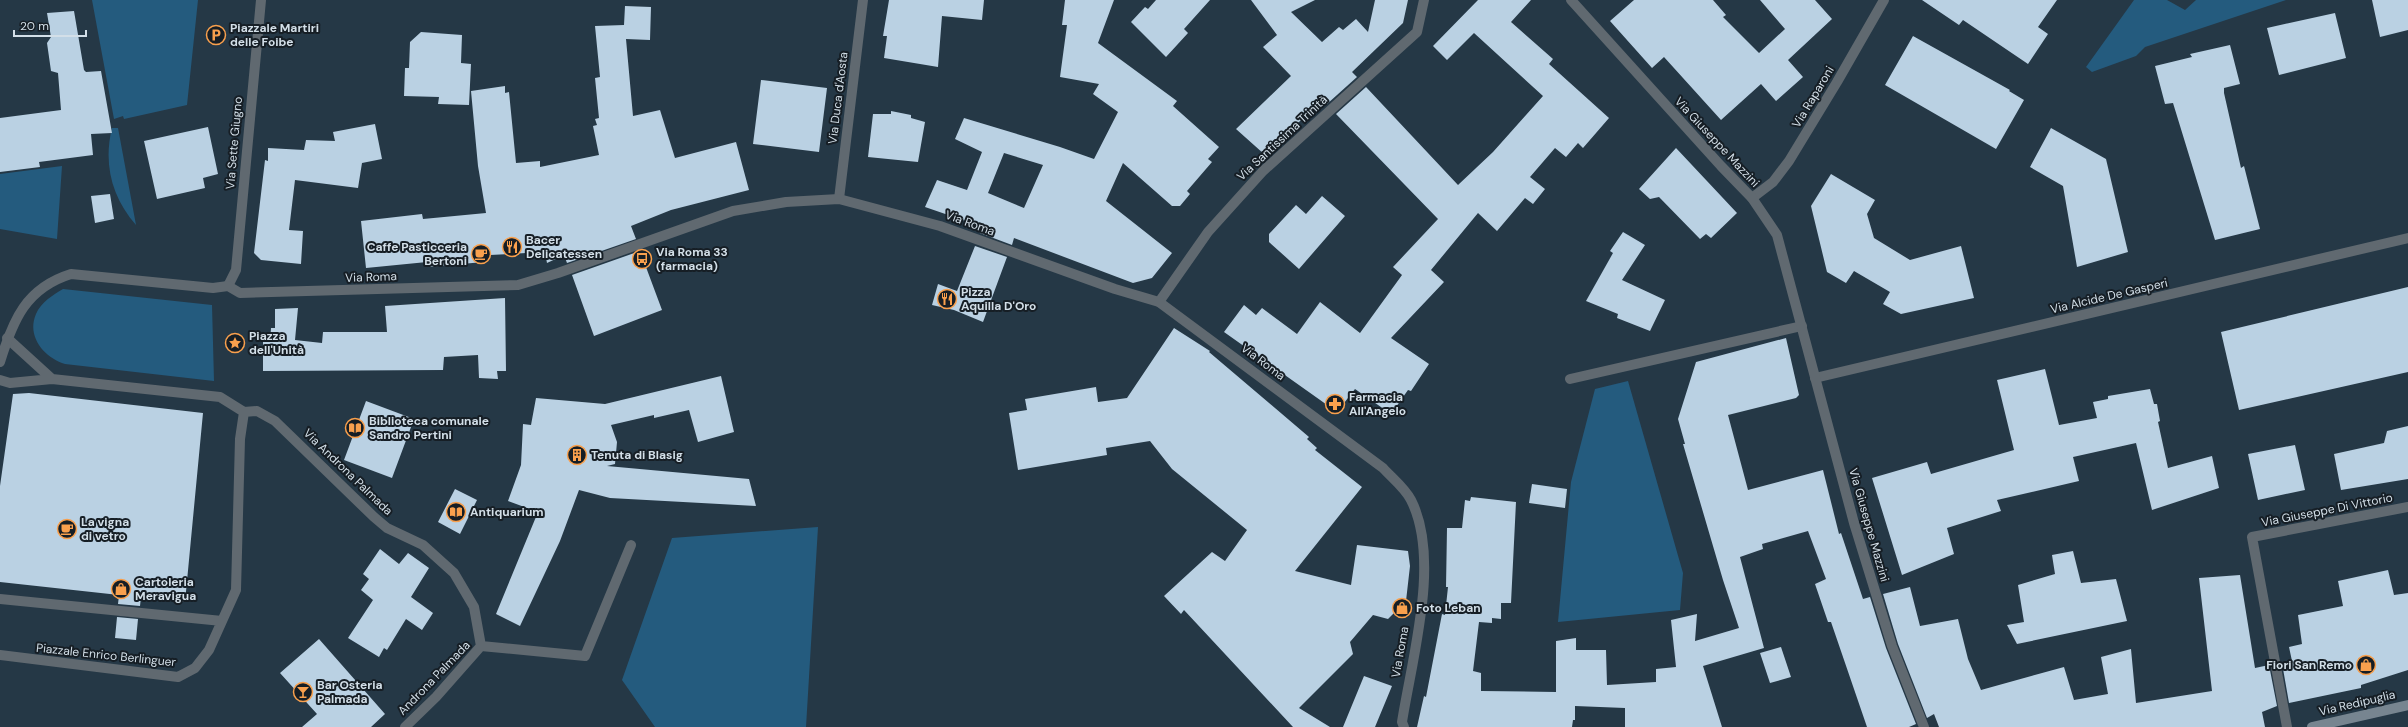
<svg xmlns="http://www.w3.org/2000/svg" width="2408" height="727" viewBox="0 0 2408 727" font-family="'DM Sans',sans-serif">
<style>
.green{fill:#245b7e}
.building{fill:#bad1e3;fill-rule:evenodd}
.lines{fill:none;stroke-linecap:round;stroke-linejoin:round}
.minor{stroke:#606970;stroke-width:10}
.tertiary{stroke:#606970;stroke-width:10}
.secondary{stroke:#778590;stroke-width:10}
.labels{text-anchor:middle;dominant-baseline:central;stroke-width:4;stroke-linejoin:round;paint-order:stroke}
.poi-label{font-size:12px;font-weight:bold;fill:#d3dfe8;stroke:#161e25;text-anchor:start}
.street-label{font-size:12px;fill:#d3dfe8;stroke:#161e25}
</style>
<rect width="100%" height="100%" fill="#253846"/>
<path class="green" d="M 92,0 L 198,0 L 187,105 L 124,119 L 123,116 L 114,119 Z
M 2134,0 L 2167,0 L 2185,10 L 2196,0 L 2286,0 L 2145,47 L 2136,56 L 2092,72 L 2086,67 Z
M 112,128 L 118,128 L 136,225 C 112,198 103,164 112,128 Z
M 62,166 L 57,239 L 0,229 L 0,174 Z
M 63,289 L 212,305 L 214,381 L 65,364 C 45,358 26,337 36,314 C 41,302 53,295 63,289 Z
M 1628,381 L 1683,573 L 1680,610 L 1558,622 L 1571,482 L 1595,389 Z
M 818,527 L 806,727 L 655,727 L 622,680 L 672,538 Z"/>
<path class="building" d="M 889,0 L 984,0 L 982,20 L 942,16 L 938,67 L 884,58 L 887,36 L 883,36 Z
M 1065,0 L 1114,0 L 1098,43 L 1177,101 L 1173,106 L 1219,147 L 1208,159 L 1212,162 L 1187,191 L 1190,194 L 1180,206 L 1172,206 L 1123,163 L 1106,201 L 1172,253 L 1152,278 L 1133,283 L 1014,238 L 1012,245 L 980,233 L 983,227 L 925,207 L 937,180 L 967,190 L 982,152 L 955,139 L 964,118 L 1060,147 L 1094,159 L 1118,112 L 1093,94 L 1099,84 L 1060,77 L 1067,25 L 1062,25 ZM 1004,153 L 1043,165 L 1024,208 L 988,193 Z
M 1156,0 L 1210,0 L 1184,29 L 1188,33 L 1166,57 L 1131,22 L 1145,7 L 1148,9 Z
M 1251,0 L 1315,0 L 1291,12 L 1322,42 L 1339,27 L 1343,30 L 1356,19 L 1368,32 L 1375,0 L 1408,0 L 1403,23 L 1352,72 L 1357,77 L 1327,104 L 1323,100 L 1264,154 L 1236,129 L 1291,76 L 1263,47 L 1277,35 Z
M 1478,0 L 1531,0 L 1511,22 L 1553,59 L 1549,64 L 1609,118 L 1583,148 L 1578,143 L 1566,157 L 1555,148 L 1530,177 L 1545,189 L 1533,204 L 1525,198 L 1497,231 L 1478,213 L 1431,270 L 1444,282 L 1391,338 L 1429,364 L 1411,391 L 1408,390 L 1391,414 L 1355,389 L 1337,412 L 1224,332 L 1244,305 L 1256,315 L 1262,308 L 1297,334 L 1320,302 L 1360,333 L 1402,275 L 1393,267 L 1438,219 L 1336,114 L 1366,87 L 1458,185 L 1493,152 L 1543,96 L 1474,33 L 1447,60 L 1433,46 Z
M 1634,0 L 1713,0 L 1726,15 L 1723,17 L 1759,53 L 1785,29 L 1760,0 L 1815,0 L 1832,19 L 1788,60 L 1803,77 L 1776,101 L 1761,84 L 1721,120 L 1664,57 L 1652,68 L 1610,21 Z
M 1922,0 L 2057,0 L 2038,27 L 2048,34 L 2028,64 L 1963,20 L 1959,25 Z
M 2372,0 L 2408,0 L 2408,30 L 2380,37 Z
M 625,6 L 651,7 L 650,40 L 626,39 L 633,116 L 660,110 L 675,158 L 736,142 L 749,190 L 671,210 L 631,226 L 636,239 L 567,263 L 564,255 L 547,263 L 545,252 L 490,255 L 484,262 L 427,267 L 427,262 L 366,268 L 361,221 L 422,214 L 423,219 L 486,213 L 478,166 L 471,91 L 505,86 L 505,93 L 509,92 L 516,163 L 540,161 L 540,167 L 599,155 L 593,126 L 597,125 L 595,119 L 599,118 L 595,78 L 600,77 L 595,26 L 624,25 Z
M 74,11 L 84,70 L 86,72 L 101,71 L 112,133 L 91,134 L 93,155 L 39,162 L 40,167 L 0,172 L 0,118 L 61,110 L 58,73 L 51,71 L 47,43 L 51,37 L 47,13 Z
M 2335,13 L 2346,58 L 2279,75 L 2267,28 Z
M 421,32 L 462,35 L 461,63 L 471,64 L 469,105 L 438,104 L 439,97 L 404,96 L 405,68 L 409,68 L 410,42 Z
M 1913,36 L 2010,90 L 2009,91 L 2024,100 L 1996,149 L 1885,85 Z
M 2230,45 L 2240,84 L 2224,88 L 2224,93 L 2241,168 L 2244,166 L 2260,229 L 2215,240 L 2173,103 L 2165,104 L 2155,66 L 2192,57 L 2190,54 Z
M 761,80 L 827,88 L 819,152 L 753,144 Z
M 891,111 L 911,115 L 911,118 L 925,122 L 918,162 L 868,157 L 873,114 L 891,114 Z
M 375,124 L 382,159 L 362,163 L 358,188 L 295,180 L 289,230 L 303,231 L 301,264 L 261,260 L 254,253 L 265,160 L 268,161 L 268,148 L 304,150 L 306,140 L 335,141 L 333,132 Z
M 208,127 L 218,174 L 203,178 L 205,188 L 157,199 L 144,141 Z
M 2051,128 L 2106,159 L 2128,252 L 2077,267 L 2063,186 L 2030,167 Z
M 1676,148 L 1737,213 L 1711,238 L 1706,234 L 1700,239 L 1659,197 L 1650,199 L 1639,189 Z
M 1831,174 L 1875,200 L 1867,214 L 1874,238 L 1910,260 L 1961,246 L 1974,298 L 1901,314 L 1883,304 L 1890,292 L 1854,271 L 1846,283 L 1827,272 L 1811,206 Z
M 110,194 L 114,219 L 95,223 L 91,196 Z
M 1322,196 L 1345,216 L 1299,269 L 1269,242 L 1269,234 L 1296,205 L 1306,214 Z
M 1623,232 L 1645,245 L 1622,280 L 1665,300 L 1650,331 L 1617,318 L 1618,314 L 1586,301 L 1613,253 L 1610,251 Z
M 975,246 L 1007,257 L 983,322 L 954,310 L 932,305 L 938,284 L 957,291 Z
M 640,251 L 662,310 L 594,336 L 572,275 Z
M 2408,287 L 2408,372 L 2239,410 L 2221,332 Z
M 505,298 L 506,371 L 497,371 L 498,379 L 479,378 L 478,355 L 444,357 L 443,370 L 263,371 L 263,342 L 270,342 L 271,328 L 275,328 L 275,309 L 298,308 L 295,340 L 322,343 L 323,332 L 387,332 L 385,306 Z
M 1174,328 L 1210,351 L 1209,352 L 1309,437 L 1307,439 L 1317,448 L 1315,450 L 1362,487 L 1295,571 L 1351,585 L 1357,545 L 1408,551 L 1410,566 L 1406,601 L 1388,619 L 1373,615 L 1350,642 L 1353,654 L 1299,708 L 1330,727 L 1293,727 L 1184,610 L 1181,614 L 1164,596 L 1212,552 L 1225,561 L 1247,530 L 1172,469 L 1150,441 L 1106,448 L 1107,455 L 1018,470 L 1009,413 L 1027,410 L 1025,399 L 1096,387 L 1098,402 L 1127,398 Z
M 1786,338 L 1799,395 L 1796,398 L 1728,415 L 1748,490 L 1823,470 L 1839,534 L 1841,533 L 1863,599 L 1870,597 L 1886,648 L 1916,724 L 1909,727 L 1867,727 L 1831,622 L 1828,622 L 1815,584 L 1826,579 L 1808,531 L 1762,544 L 1763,549 L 1740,557 L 1764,648 L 1703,666 L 1722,727 L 1625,727 L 1625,708 L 1575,706 L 1575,720 L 1573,720 L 1572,727 L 1417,727 L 1424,696 L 1426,697 L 1442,614 L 1445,615 L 1448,587 L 1446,587 L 1447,528 L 1462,528 L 1465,500 L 1470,501 L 1471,497 L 1516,502 L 1511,603 L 1501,603 L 1501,619 L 1492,618 L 1492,623 L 1479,622 L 1473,671 L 1481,673 L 1481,691 L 1556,692 L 1556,641 L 1576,638 L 1576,650 L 1606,650 L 1607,685 L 1656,682 L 1656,669 L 1676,667 L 1671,620 L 1697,614 L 1695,641 L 1739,628 L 1723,580 L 1683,444 L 1685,444 L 1678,419 L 1696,362 Z
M 2045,369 L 2059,425 L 2097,418 L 2093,402 L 2108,399 L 2108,396 L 2150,389 L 2154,404 L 2157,404 L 2160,421 L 2158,422 L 2168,468 L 2212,456 L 2219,488 L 2152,510 L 2136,443 L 2073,457 L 2079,481 L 1997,500 L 2001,511 L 1947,528 L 1954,554 L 1902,575 L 1872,478 L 1927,462 L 1931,474 L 2014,450 L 1997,380 Z
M 721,376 L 734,432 L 698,442 L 689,410 L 654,418 L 654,415 L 611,425 L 617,442 L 615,464 L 607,466 L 749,479 L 756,506 L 610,498 L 579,490 L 560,541 L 520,626 L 496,614 L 538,512 L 508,501 L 521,465 L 523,424 L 531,425 L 536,398 L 605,404 Z
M 29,393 L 203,413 L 185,602 L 141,597 L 140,606 L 118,604 L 119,595 L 0,582 L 0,486 L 13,394 Z
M 366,401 L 414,419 L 392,478 L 344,460 Z
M 2408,426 L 2408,479 L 2341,490 L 2334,454 L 2384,443 L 2387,431 Z
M 2295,445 L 2305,490 L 2258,500 L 2248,454 Z
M 1532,484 L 1567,489 L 1565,508 L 1529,503 Z
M 455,489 L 477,500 L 460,534 L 438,522 Z
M 380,549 L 399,564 L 408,553 L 429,568 L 411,597 L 433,613 L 422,630 L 406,619 L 387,650 L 384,648 L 379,657 L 348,638 L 373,600 L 361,590 L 369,579 L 363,574 Z
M 2073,551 L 2081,583 L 2116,579 L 2127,621 L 2017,644 L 2007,625 L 2024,622 L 2018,585 L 2055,574 L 2052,555 Z
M 2388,570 L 2394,595 L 2408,593 L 2408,670 L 2361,685 L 2361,688 L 2289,703 L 2282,663 L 2292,661 L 2289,647 L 2302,644 L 2298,615 L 2343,606 L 2338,581 Z
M 2240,575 L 2255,668 L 2269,665 L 2277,706 L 2262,712 L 2265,727 L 1939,727 L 1934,714 L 1927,718 L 1898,644 L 1883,594 L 1910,587 L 1920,626 L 1958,619 L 1968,659 L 1981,690 L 2064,667 L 2074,700 L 2108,694 L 2101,657 L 2131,649 L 2136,703 L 2212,691 L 2199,578 Z
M 117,617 L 138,619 L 136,640 L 115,638 Z
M 319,639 L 385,714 L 371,727 L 302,727 L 317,714 L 280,673 Z
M 1781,647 L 1791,677 L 1770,683 L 1760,653 Z
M 1364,676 L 1392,686 L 1375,727 L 1343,727 Z"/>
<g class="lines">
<path class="minor" d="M 1752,198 L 1773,182 L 1789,161 L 1837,82 L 1884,0
M 839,199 L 863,0
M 228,286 L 236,270 L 261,0
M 1159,302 L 1208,232 L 1263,171 L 1417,32 L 1424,0
M 7,338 L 52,379
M 1815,378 L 2408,238
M 1570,379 L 1802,326
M 0,380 L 10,383 L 52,379 L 220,397 L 244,412
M 244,412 L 257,411 L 275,421 L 374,517 L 387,528 L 423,545 L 454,573 L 474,607 L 481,646 L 585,656 L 631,545
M 0,599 L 222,621
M 0,655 L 178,677 L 195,668 L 209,650 L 236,590 L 240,439 L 244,412
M 405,727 L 436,697 L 481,646
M 2287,727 L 2252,537 L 2408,507"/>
<path class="tertiary" d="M 1571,0 L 1721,166 L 1752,198 L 1777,235 L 1854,523 L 1892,646 L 1924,727
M 0,362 C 13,320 26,288 71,274 L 213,288 L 228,286 L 240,293 L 518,285 L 558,273 L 733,211 L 786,202 L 839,199 L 940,226 L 1115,289 L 1159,302 L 1383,468 C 1392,478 1405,488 1411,500 C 1441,559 1412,658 1402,722 L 1404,727"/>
<path class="secondary" d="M 2312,727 L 2408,705"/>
</g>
<defs>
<g id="parking-ring" transform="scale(1)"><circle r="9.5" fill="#161e25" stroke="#f9a04d" stroke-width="1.5"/><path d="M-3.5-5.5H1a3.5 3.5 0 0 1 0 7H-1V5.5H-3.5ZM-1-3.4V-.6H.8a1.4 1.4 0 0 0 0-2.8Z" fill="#f9a04d"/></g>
<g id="restaurant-ring" transform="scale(1)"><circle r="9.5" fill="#161e25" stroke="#f9a04d" stroke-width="1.5"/><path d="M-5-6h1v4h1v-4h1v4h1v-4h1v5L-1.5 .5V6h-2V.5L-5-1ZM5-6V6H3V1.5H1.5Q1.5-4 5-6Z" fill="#f9a04d"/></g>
<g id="cafe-ring" transform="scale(1)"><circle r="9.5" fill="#161e25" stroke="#f9a04d" stroke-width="1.5"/><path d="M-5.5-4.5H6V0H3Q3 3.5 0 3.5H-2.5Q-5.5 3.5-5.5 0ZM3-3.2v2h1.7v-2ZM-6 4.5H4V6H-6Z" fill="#f9a04d"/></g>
<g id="bus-ring" transform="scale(1)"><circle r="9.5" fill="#161e25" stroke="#f9a04d" stroke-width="1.5"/><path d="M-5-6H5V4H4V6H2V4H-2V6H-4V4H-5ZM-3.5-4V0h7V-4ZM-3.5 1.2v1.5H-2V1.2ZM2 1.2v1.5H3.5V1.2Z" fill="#f9a04d"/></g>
<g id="sight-ring" transform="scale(1)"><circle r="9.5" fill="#161e25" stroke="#f9a04d" stroke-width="1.5"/><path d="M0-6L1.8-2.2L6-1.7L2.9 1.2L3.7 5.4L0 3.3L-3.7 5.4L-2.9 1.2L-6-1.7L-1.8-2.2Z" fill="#f9a04d"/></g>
<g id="pharmacy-ring" transform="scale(1)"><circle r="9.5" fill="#161e25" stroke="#f9a04d" stroke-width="1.5"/><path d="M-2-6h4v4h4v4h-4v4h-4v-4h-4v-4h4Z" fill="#f9a04d"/></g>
<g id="library-ring" transform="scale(1)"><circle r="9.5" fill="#161e25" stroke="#f9a04d" stroke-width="1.5"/><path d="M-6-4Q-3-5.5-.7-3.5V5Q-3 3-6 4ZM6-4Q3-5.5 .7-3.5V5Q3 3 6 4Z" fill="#f9a04d"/></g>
<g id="building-ring" transform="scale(1)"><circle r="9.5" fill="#161e25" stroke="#f9a04d" stroke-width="1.5"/><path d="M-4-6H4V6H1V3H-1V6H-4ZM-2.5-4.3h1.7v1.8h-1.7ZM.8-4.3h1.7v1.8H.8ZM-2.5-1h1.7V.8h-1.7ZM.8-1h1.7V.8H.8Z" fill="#f9a04d"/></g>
<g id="shop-ring" transform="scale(1)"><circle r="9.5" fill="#161e25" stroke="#f9a04d" stroke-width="1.5"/><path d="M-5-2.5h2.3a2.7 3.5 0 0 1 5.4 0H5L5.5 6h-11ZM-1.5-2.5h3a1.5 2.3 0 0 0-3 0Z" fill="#f9a04d"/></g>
<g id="bar-ring" transform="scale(1)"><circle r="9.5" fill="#161e25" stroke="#f9a04d" stroke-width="1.5"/><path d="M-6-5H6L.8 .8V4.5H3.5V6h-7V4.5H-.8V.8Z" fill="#f9a04d"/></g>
</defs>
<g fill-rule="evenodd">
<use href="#parking-ring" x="216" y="35"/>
<use href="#restaurant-ring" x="512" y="247"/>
<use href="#cafe-ring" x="481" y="254"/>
<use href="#bus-ring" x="642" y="259"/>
<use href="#restaurant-ring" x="947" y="299"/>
<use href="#sight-ring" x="235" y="343"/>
<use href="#pharmacy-ring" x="1335" y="404"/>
<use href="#library-ring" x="355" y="428"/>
<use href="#building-ring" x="577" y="455"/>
<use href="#library-ring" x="456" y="512"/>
<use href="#cafe-ring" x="67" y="529"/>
<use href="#shop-ring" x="121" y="589"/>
<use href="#shop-ring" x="1402" y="608"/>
<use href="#shop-ring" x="2366" y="665"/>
<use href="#bar-ring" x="303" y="692"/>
</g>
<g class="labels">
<g class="poi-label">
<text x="230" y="28">Piazzale Martiri<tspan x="230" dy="14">delle Foibe</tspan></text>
<text x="526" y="240">Bacer<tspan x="526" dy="14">Delicatessen</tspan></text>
<text x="467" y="247" text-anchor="end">Caffe Pasticceria<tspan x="467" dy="14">Bertoni</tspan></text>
<text x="656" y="252">Via Roma 33<tspan x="656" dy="14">(farmacia)</tspan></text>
<text x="961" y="292">Pizza<tspan x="961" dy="14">Aquilla D'Oro</tspan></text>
<text x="249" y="336">Piazza<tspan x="249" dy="14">dell'Unità</tspan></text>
<text x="1349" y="397">Farmacia<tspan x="1349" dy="14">All'Angelo</tspan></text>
<text x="369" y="421">Biblioteca comunale<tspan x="369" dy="14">Sandro Pertini</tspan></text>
<text x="591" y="455">Tenuta di Blasig</text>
<text x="470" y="512">Antiquarium</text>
<text x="81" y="522">La vigna<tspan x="81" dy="14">di vetro</tspan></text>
<text x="135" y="582">Cartoleria<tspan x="135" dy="14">Meravigua</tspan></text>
<text x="1416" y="608">Foto Leban</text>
<text x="2352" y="665" text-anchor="end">Fiori San Remo</text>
<text x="317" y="685">Bar Osteria<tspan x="317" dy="14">Palmada</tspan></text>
</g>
<g class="street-label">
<text transform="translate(1813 97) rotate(-59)">Via Raparoni</text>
<text transform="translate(838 98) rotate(-83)">Via Duca d'Aosta</text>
<text transform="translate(1282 138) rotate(-43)">Via Santissima Trinità</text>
<text transform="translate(1717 142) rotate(47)">Via Giuseppe Mazzini</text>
<text transform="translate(234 143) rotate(-85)">Via Sette Giugno</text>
<text transform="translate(970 223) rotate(20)">Via Roma</text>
<text transform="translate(371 277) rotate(-2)">Via Roma</text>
<text transform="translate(2109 296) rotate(-13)">Via Alcide De Gasperi</text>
<text transform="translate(1263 362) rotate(37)">Via Roma</text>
<text transform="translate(348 472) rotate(44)">Via Androna Palmada</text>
<text transform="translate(2327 510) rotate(-11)">Via Giuseppe Di Vittorio</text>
<text transform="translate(1869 525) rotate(74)">Via Giuseppe Mazzini</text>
<text transform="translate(1400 652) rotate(-80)">Via Roma</text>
<text transform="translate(106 655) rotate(6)">Piazzale Enrico Berlinguer</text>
<text transform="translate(434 678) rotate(-46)">Androna Palmada</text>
<text transform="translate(2357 703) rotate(-13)">Via Redipuglia</text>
</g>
</g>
<path d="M14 30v6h72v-6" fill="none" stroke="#d3dfe8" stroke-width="2"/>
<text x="20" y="30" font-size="12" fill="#d3dfe8" stroke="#161e25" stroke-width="3" paint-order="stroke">20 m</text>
</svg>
